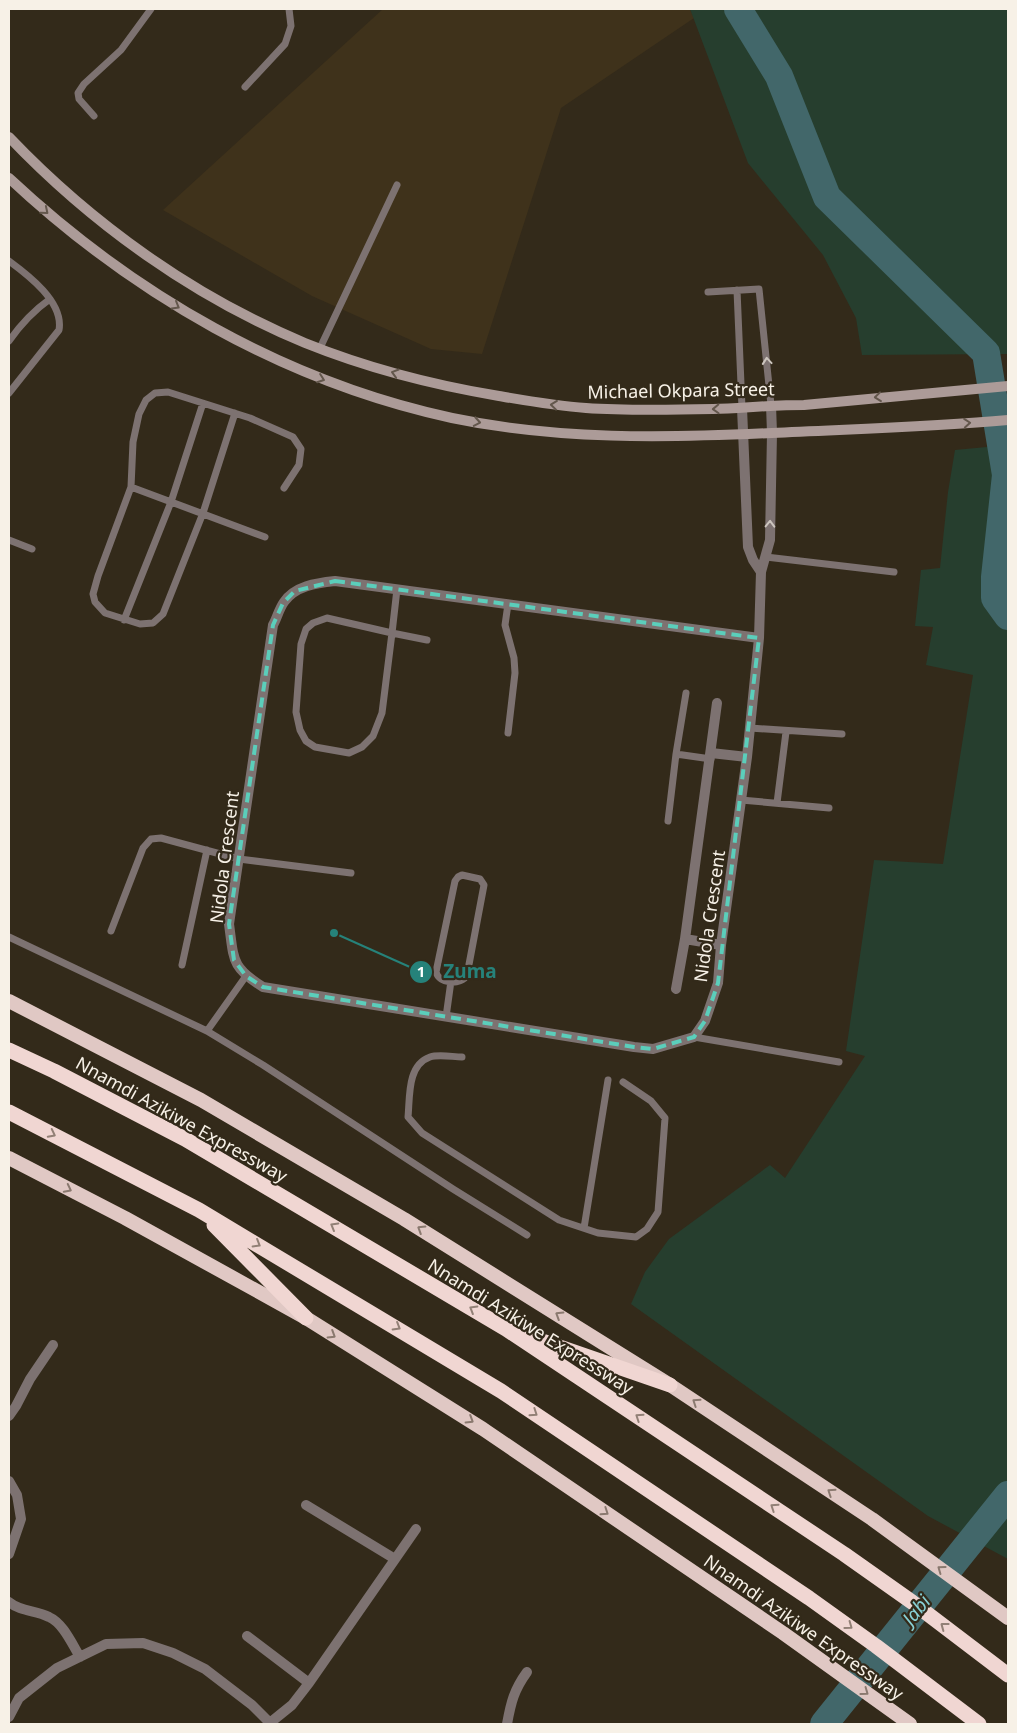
<svg xmlns="http://www.w3.org/2000/svg" width="1017" height="1733" viewBox="0 0 1017 1733" font-family="'Noto Sans',sans-serif">
<style>
.built{fill:#3f321b}
.green{fill:#263e2e}
.lines{fill:none;stroke-linecap:round;stroke-linejoin:round}
.river{stroke:#42676a;stroke-width:28}
.service{stroke:#7d7271;stroke-width:7}
.minor{stroke:#7d7271;stroke-width:10}
.secondary{stroke:#ac9b98;stroke-width:10}
.trunk{stroke:#e0c8c4;stroke-width:14}
.motorway{stroke:#f0d6d2;stroke-width:15}
.oneway{stroke:#63574c}
.oneway2{stroke:#ccc5be}
.oneway3{stroke:#928076}
.oneway4{stroke:#8a796f}
.marked{fill:none;stroke:#5bcebb;stroke-width:4;stroke-dasharray:10 6;stroke-linejoin:round}
.labels{text-anchor:middle;dominant-baseline:central;stroke-width:4.5;stroke-linejoin:round;paint-order:stroke}
.street-label{font-size:18px;fill:#f7f1e7;stroke:#332a1a}
.water-label{font-size:19px;font-style:italic;fill:#88d0d5;stroke:#332a1a}
.leader{fill:none;stroke:#26827a;stroke-width:2}
.callout-dot{fill:#26827a;stroke:#332a1a;stroke-width:2}
.mark-label{font-size:15px;text-anchor:middle;font-weight:bold;fill:#fff}
.callout-label{font-size:19px;text-anchor:middle;font-weight:bold;fill:#26827a;stroke:#332a1a;stroke-width:4.5;stroke-linejoin:round;paint-order:stroke}
</style>
<rect width="100%" height="100%" fill="#332a1a"/>
<path class="built" d="M 383,9 L 690,9 L 694,18 L 561,108 L 482,354 L 431,349 L 312,296 L 163,210 Z"/>
<path class="green" d="M 690,9 L 1008,9 L 1008,354 L 862,355 L 856,318 L 823,255 L 748,163 Z
M 1008,445 L 1008,1559 L 928,1516 L 631,1304 L 645,1272 L 669,1239 L 770,1165 L 785,1178 L 865,1056 L 846,1051 L 874,860 L 943,864 L 973,675 L 926,665 L 933,627 L 915,626 L 921,570 L 940,568 L 948,492 L 955,450 Z"/>
<g class="lines">
<path class="river" d="M 738,9 L 779,76 L 827,197 L 986,353 L 1006,475 L 995,577 L 995,598 L 1008,616
M 824,1724 L 1008,1495"/>
<path class="service" d="M 245,87 L 285,44 L 291,26 L 289,9
M 94,116 L 79,99 L 78,93 L 84,84 L 121,50 L 151,9
M 9,261 C 28,275 64,302 59,330 L 9,393
M 737,290 L 742,408
M 708,292 L 759,289 L 771,405
M 9,341 C 21,324 33,311 50,299
M 320,348 L 397,185
M 235,413 L 203,513 L 163,614 L 153,623 L 140,624 L 105,613 L 95,602 L 93,594 L 98,576 L 131,487 L 133,442 L 139,414 L 146,400 L 155,393 L 168,392 L 250,418 L 293,437 L 301,449 L 299,465 L 284,488
M 131,487 L 265,537
M 9,540 L 32,549
M 766,557 L 894,572
M 397,589 L 392,633 L 382,713 L 373,736 L 362,747 L 349,753 L 315,747 L 306,741 L 300,730 L 296,712 L 301,644 L 306,629 L 313,623 L 327,618 L 392,633 L 427,640
M 508,604 L 505,625 L 514,658 L 515,673 L 508,733
M 124,620 L 171,502 L 203,403
M 750,728 L 842,734
M 676,754 L 711,759
M 741,800 L 829,808
M 777,803 L 786,732
M 668,821 L 676,754 L 686,693
M 462,875 L 480,879 L 484,885 L 467,975 C 461,986 439,984 436,972 L 455,881 L 458,877 Z
M 111,931 L 143,848 L 151,839 L 161,838 L 239,859 L 351,873
M 9,937 L 207,1031 L 263,1065 L 453,1189 L 527,1235
M 182,965 L 207,850
M 446,1017 L 451,981
M 207,1031 L 246,976
M 694,1037 L 839,1062
M 462,1057 C 453,1057 439,1054 430,1057 C 407,1065 410,1097 408,1117 L 422,1133 L 559,1220 L 598,1233 L 636,1237 L 647,1229 L 658,1212 L 665,1118 L 651,1101 L 623,1082
M 584,1228 L 608,1080"/>
<path class="minor" d="M 742,408 L 748,547 L 753,560 L 761,572
M 759,638 L 335,581 C 316,583 295,586 284,602 C 279,609 277,618 273,625 L 229,924 C 234,960 231,967 263,987 L 634,1047 L 653,1049 L 694,1037 L 705,1021 L 718,983 L 721,945 L 747,757 L 759,638 L 761,572 L 770,540 L 772,433 L 771,405
M 711,753 L 747,757
M 685,939 L 721,945
M 676,989 L 685,939 L 717,703
M 9,1416 L 16,1406 L 30,1379 L 53,1345
M 9,1481 L 17,1495 L 21,1519 L 9,1554
M 306,1505 L 395,1559
M 9,1602 C 21,1612 36,1610 49,1617 C 63,1623 72,1644 80,1657
M 247,1636 L 309,1683
M 9,1717 L 19,1698 L 57,1668 L 106,1644 L 143,1643 L 173,1653 L 205,1669 L 252,1705 L 271,1724
M 271,1722 L 292,1705 L 309,1683 L 416,1529
M 507,1724 C 511,1702 514,1690 527,1672"/>
<path class="secondary" d="M 9,137 C 92,224 194,297 305,343 C 367,368 433,385 499,396 C 528,401 556,406 586,408 C 628,411 671,410 713,409 C 743,408 774,405 804,405 L 1008,386
M 9,178 C 133,294 285,382 452,418 C 557,440 665,438 772,433 C 851,429 930,427 1008,420"/>
<path class="trunk" d="M 9,1001 L 201,1100 L 404,1219 L 670,1385 L 872,1519 L 1008,1618
M 9,1158 L 125,1218 L 306,1318 L 483,1429 L 783,1633 L 910,1724"/>
<path class="motorway" d="M 9,1050 L 54,1071 L 185,1139 L 506,1329 L 844,1554 L 912,1602 L 1008,1675
M 9,1112 L 199,1210 L 501,1391 L 809,1598 L 876,1646 L 979,1724
M 214,1225 L 306,1318
M 528,1336 L 670,1385"/>
</g>
<defs><path id="oneway-chevron" d="M-2-3.5L2.5 0L-2 3.5" fill="none" stroke-width="1.6" stroke-linecap="round" stroke-linejoin="round" transform="scale(1.25)"/></defs>
<g class="oneway">
<use href="#oneway-chevron" transform="translate(45 211) rotate(40)"/>
<use href="#oneway-chevron" transform="translate(176 306) rotate(30)"/>
<use href="#oneway-chevron" transform="translate(395 373) rotate(-163)"/>
<use href="#oneway-chevron" transform="translate(321 379) rotate(20)"/>
<use href="#oneway-chevron" transform="translate(878 397) rotate(174)"/>
<use href="#oneway-chevron" transform="translate(554 405) rotate(-174)"/>
<use href="#oneway-chevron" transform="translate(716 409) rotate(178)"/>
<use href="#oneway-chevron" transform="translate(477 422) rotate(10)"/>
<use href="#oneway-chevron" transform="translate(967 423) rotate(-5)"/>
</g>
<g class="oneway2">
<use href="#oneway-chevron" transform="translate(767 361) rotate(-95)"/>
<use href="#oneway-chevron" transform="translate(770 524) rotate(-89)"/>
</g>
<g class="oneway3">
<use href="#oneway-chevron" transform="translate(52 1134) rotate(27)"/>
<use href="#oneway-chevron" transform="translate(334 1226) rotate(-150)"/>
<use href="#oneway-chevron" transform="translate(257 1244) rotate(31)"/>
<use href="#oneway-chevron" transform="translate(473 1309) rotate(-149)"/>
<use href="#oneway-chevron" transform="translate(397 1327) rotate(31)"/>
<use href="#oneway-chevron" transform="translate(534 1413) rotate(34)"/>
<use href="#oneway-chevron" transform="translate(639 1417) rotate(-146)"/>
<use href="#oneway-chevron" transform="translate(774 1507) rotate(-146)"/>
<use href="#oneway-chevron" transform="translate(849 1626) rotate(36)"/>
<use href="#oneway-chevron" transform="translate(944 1626) rotate(-143)"/>
</g>
<g class="oneway4">
<use href="#oneway-chevron" transform="translate(68 1189) rotate(27)"/>
<use href="#oneway-chevron" transform="translate(421 1229) rotate(-148)"/>
<use href="#oneway-chevron" transform="translate(559 1315) rotate(-148)"/>
<use href="#oneway-chevron" transform="translate(332 1335) rotate(32)"/>
<use href="#oneway-chevron" transform="translate(696 1402) rotate(-146)"/>
<use href="#oneway-chevron" transform="translate(470 1420) rotate(32)"/>
<use href="#oneway-chevron" transform="translate(831 1492) rotate(-146)"/>
<use href="#oneway-chevron" transform="translate(605 1512) rotate(34)"/>
<use href="#oneway-chevron" transform="translate(941 1569) rotate(-144)"/>
<use href="#oneway-chevron" transform="translate(865 1692) rotate(36)"/>
</g>
<path class="marked" d="M 335,581 L 759,638 L 718,983 L 705,1021 L 694,1037 L 653,1049 L 634,1047 L 263,987 L 246,976 L 234,960 L 229,924 L 273,625 L 283,603 L 295,591 Z"/>
<g class="labels">
<g class="street-label">
<text transform="translate(681 390) rotate(-1)">Michael Okpara Street</text>
<text transform="translate(224 857) rotate(-83)">Nidola Crescent</text>
<text transform="translate(709 916) rotate(-82)">Nidola Crescent</text>
<text transform="translate(182 1119) rotate(29)">Nnamdi Azikiwe Expressway</text>
<text transform="translate(531 1326) rotate(32)">Nnamdi Azikiwe Expressway</text>
<text transform="translate(804 1627) rotate(35)">Nnamdi Azikiwe Expressway</text>
</g>
<g class="water-label">
<text transform="translate(916 1610) rotate(-51)">Jabi</text>
</g>
</g>
<path class="leader" d="M334 933L421 972"/>
<g class="callout-dot">
<circle cx="334" cy="933" r="5"/>
<circle cx="421" cy="972" r="12"/>
</g>
<g class="mark-label">
<text x="421" y="977">1</text>
</g>
<g class="callout-label">
<text x="470" y="978">Zuma</text>
</g>
<rect width="1017" height="1733" fill="none" stroke="#f7f1e7" stroke-width="20"/>
</svg>
